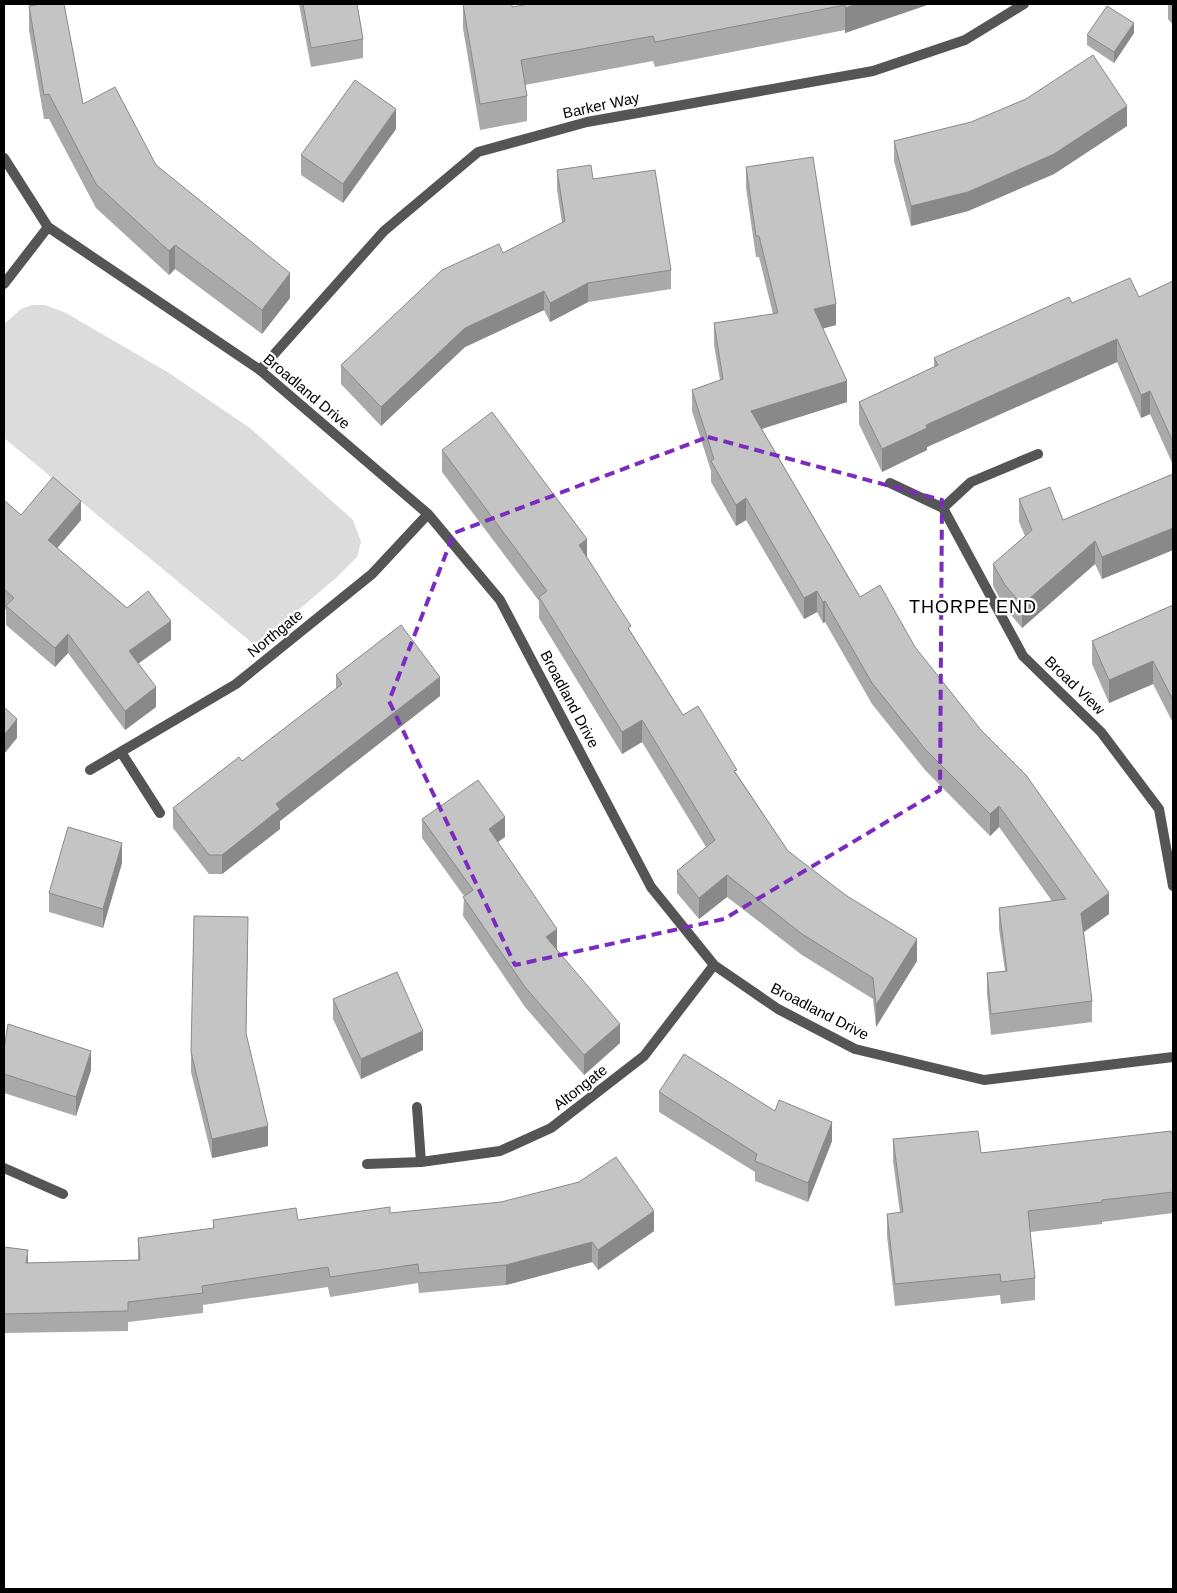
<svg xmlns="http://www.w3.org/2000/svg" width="1177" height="1593" viewBox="0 0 1177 1593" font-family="Helvetica,sans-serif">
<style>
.green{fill:#dcdcdc}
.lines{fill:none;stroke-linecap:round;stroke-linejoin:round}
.street{stroke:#555;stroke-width:10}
.wall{fill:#a9a9a9}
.shaded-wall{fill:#898989}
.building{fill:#c4c4c4;stroke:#898989}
.marked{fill:none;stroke:#7b2cbf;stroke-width:4;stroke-dasharray:10 6;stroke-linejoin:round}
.labels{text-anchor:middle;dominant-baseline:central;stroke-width:4.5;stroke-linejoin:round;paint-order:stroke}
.street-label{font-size:15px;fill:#000;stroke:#fff}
.quarter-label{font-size:18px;letter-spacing:1px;fill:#000;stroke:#fff}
</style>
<rect width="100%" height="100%" fill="#fff"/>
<path class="green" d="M 32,305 L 45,305 L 66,313 L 169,373 L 250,428 L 353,520 L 361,542 L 357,557 L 336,578 L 256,646 L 4,438 L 4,324 L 21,309 Z"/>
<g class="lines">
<path class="street" d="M 4,158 L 48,227 L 260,370 L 428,514 L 500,600 L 651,887 L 714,965 L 778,1009 L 855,1049 L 984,1080 L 1173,1057
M 4,284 L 48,227
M 260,370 L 384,231 L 478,152 L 587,122 L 873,71 L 965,40 L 1024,4
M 890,483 L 943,508 L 1023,656 L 1101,732 L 1159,809 L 1173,886
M 943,508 L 971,482 L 1038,454
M 121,752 L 160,813
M 90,770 L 236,684 L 372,574 L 428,514
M 417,1107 L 421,1162
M 367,1164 L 421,1162 L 500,1151 L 551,1128 L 644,1056 L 714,965
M 4,1168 L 63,1194"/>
</g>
<path class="wall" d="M 41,4 L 70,4 L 64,5 L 83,104 L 156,165 L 290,298 L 262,334 L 175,269 L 169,275 L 96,208 L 49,119 L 44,119 L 29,30 L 29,6 Z
M 299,4 L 357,4 L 363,39 L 363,58 L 311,67 Z
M 463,4 L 512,7 L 930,4 L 845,33 L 845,30 L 655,67 L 653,61 L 525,85 L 527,96 L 527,121 L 480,130 L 463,28 Z
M 1168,4 L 1173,4 L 1173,25 L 1168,19 Z
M 1134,33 L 1114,63 L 1087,45 L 1087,35 Z
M 1127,126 L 1054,174 L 968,211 L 911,226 L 894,161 L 894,141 Z
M 396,129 L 343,203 L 301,175 L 301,155 Z
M 746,167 L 836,325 L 823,328 L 847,402 L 762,429 L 860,597 L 915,647 L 1109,914 L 1084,932 L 1092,1001 L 1092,1022 L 991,1035 L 987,994 L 987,973 L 1005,971 L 999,929 L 999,908 L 1052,901 L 999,827 L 990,836 L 925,770 L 872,704 L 825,622 L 823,623 L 817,612 L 804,619 L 746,520 L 736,526 L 711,482 L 711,471 L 692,411 L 692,390 L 720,380 L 714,345 L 714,323 L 773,314 L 759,257 L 756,257 L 746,188 Z
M 557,170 L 593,179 L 671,270 L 671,289 L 588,302 L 550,322 L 544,310 L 465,347 L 381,426 L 341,384 L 341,365 L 503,253 L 562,223 L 557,189 Z
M 1173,281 L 1173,465 L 1150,414 L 1141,418 L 1117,362 L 927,447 L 927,450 L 882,472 L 859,424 L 859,402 L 934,367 L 934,358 L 1072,303 L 1139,297 Z
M 442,450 L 587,557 L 631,632 L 683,715 L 737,774 L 788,851 L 917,961 L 876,1027 L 873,999 L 802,955 L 727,897 L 699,919 L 677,893 L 677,871 L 706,847 L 642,742 L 622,754 L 539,618 L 539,601 L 442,472 Z
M 1173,474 L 1173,550 L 1102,579 L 1095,564 L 1022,628 L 1005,608 L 993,586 L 993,564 L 1025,536 L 1019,522 L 1019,499 L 1063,520 Z
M 4,500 L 21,515 L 81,520 L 57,548 L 127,608 L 171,640 L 138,664 L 156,707 L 125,730 L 68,653 L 55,667 L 6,625 L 6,610 L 4,608 Z
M 1173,605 L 1173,723 L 1153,684 L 1109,703 L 1092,664 L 1092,641 Z
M 336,675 L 440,696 L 280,821 L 280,829 L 222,874 L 209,874 L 173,828 L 173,808 L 242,761 L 336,689 Z
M 422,819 L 505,837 L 498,842 L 557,949 L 620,1043 L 584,1075 L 525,1007 L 463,916 L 464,896 L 422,838 Z
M 122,863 L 103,928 L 49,912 L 49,893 Z
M 248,936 L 246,1035 L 268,1146 L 212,1158 L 191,1072 L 191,1052 Z
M 333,999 L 423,1050 L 361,1079 L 333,1019 Z
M 4,1049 L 91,1070 L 76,1116 L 4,1093 Z
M 659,1092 L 775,1111 L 832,1141 L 808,1202 L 755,1181 L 755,1172 L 659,1112 Z
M 1173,1133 L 1173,1213 L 1102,1222 L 1102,1224 L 1030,1232 L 1035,1278 L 1035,1300 L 1001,1304 L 1000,1295 L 895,1306 L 887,1236 L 887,1214 L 900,1213 L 893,1161 L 893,1139 L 981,1153 Z
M 390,1213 L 654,1231 L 598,1270 L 592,1262 L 506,1285 L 419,1293 L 418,1283 L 330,1297 L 328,1287 L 203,1305 L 203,1313 L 128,1322 L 128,1331 L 4,1333 L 4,1247 L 28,1263 L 138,1260 L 138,1238 L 213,1229 L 213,1220 L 298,1220 Z"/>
<path class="shaded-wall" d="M 857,4 L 930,4 L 845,33 L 845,8 Z
M 1134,23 L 1134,33 L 1114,63 L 1114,52 Z
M 1127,106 L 1127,126 L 1054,174 L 968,211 L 911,226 L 911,206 Z
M 396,109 L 396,129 L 343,203 L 343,184 Z
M 175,245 L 175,269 L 169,275 L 169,251 Z
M 290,273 L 290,298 L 262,334 L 262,310 Z
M 588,283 L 588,302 L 550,322 L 550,303 Z
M 544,291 L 544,310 L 465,347 L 381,426 L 381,407 L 465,328 Z
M 836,304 L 836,325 L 814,331 L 814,309 Z
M 1117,339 L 1117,362 L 927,447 L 927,450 L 882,472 L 882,449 L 926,425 Z
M 847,381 L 847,402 L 751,432 L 751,411 Z
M 1150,391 L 1150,414 L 1141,418 L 1141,395 Z
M 746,498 L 746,520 L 736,526 L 736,505 Z
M 81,501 L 81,520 L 48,559 L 48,540 Z
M 1173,528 L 1173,550 L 1102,579 L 1102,557 Z
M 587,539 L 587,560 L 579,545 Z
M 1095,541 L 1095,564 L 1022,628 L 1022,605 Z
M 817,591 L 817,612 L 804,619 L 804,598 Z
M 825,601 L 825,622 L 823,623 L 823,602 Z
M 171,621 L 171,640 L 129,670 L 129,651 Z
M 68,634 L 68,653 L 55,667 L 55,648 Z
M 1153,661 L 1153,684 L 1109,703 L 1109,680 Z
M 440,677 L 440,696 L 280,821 L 280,829 L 222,874 L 222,855 L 276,804 Z
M 156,687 L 156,707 L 125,730 L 125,711 Z
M 17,719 L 17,738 L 4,754 L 4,735 Z
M 642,720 L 642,742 L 622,754 L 622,732 Z
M 999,806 L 999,827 L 990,836 L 990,814 Z
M 505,817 L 505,837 L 489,848 L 489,829 Z
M 122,843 L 122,863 L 103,928 L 103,909 Z
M 727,875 L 727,897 L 699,919 L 699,898 Z
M 1109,893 L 1109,914 L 1081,934 L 1081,913 Z
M 557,929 L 557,949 L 546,957 L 546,937 Z
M 917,939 L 917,961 L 876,1027 L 876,1005 Z
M 620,1024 L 620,1043 L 584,1075 L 584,1055 Z
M 423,1031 L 423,1050 L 361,1079 L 361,1059 Z
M 91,1051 L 91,1070 L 76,1116 L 76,1097 Z
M 832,1122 L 832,1141 L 808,1202 L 808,1183 Z
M 268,1126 L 268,1146 L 212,1158 L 212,1139 Z
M 654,1211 L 654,1231 L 598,1270 L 598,1250 Z
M 592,1242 L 592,1262 L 506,1285 L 506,1265 Z
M 28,1250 L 28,1270 L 26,1263 Z"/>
<path class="building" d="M 41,4 L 64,4 L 83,104 L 115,87 L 156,165 L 290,273 L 262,310 L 175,245 L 169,251 L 96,184 L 49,94 L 44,95 L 29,6 Z
M 303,4 L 357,4 L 363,39 L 311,48 Z
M 463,4 L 512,4 L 512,7 L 529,4 L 857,4 L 845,8 L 845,5 L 655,42 L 653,36 L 521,60 L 527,96 L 480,104 Z
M 1107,6 L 1134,23 L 1114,52 L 1087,35 Z
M 1093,55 L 1127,106 L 1054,154 L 968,192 L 911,206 L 894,141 L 971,122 L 1026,99 Z
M 355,80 L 396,109 L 343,184 L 301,155 Z
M 813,157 L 836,304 L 814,309 L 847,381 L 751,411 L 860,597 L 880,585 L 915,647 L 981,730 L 1026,775 L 1109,893 L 1081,913 L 1092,1001 L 991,1014 L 987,973 L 1007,971 L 999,908 L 1066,899 L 999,806 L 990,814 L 925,749 L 872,683 L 825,601 L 823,602 L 817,591 L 804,598 L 746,498 L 736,505 L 711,461 L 714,459 L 692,390 L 723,379 L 714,323 L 778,313 L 759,236 L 756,236 L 746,167 Z
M 591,165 L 593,179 L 655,170 L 671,270 L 588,283 L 550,303 L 544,291 L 465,328 L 381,407 L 341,365 L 442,270 L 499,244 L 503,253 L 565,221 L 557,170 Z
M 1130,278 L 1139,297 L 1173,281 L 1173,442 L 1150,391 L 1141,395 L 1117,339 L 926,425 L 927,428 L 882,449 L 859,402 L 938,365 L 934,358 L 1069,297 L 1072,303 Z
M 492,412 L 587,539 L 579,545 L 631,626 L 628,628 L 683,715 L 698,706 L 737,770 L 734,771 L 788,851 L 847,896 L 917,939 L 876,1005 L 873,978 L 802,934 L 727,875 L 699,898 L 677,871 L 715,840 L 642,720 L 622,732 L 539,597 L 547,591 L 442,450 Z
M 1173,474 L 1173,528 L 1102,557 L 1095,541 L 1022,605 L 1005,585 L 993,564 L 1032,530 L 1019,499 L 1050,487 L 1063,520 Z
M 53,477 L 81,501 L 48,540 L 127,608 L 148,591 L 171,621 L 129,651 L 156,687 L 125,711 L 68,634 L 55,648 L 6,606 L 14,598 L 4,589 L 4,500 L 21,515 Z
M 1173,605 L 1173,700 L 1153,661 L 1109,680 L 1092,641 Z
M 401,625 L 440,677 L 276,804 L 280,809 L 222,855 L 209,855 L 173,808 L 239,757 L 242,761 L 342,684 L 336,675 Z
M 4,707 L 17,719 L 4,735 Z
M 478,780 L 505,817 L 489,829 L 557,929 L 546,937 L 620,1024 L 584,1055 L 525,987 L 463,897 L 473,890 L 422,819 Z
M 68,827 L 122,843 L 103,909 L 49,893 Z
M 194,916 L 248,917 L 246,1033 L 268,1126 L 212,1139 L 191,1052 Z
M 397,972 L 423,1031 L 361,1059 L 333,999 Z
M 8,1024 L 91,1051 L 76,1097 L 4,1074 L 4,1049 Z
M 684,1054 L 775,1111 L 779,1100 L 832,1122 L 808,1183 L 755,1161 L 757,1154 L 659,1092 Z
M 978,1131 L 981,1153 L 1171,1131 L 1171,1133 L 1173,1133 L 1173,1192 L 1102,1200 L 1102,1202 L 1028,1211 L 1035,1278 L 1001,1282 L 1000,1274 L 895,1284 L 887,1214 L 903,1212 L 893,1139 Z
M 616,1157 L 654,1211 L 598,1250 L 592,1242 L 506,1265 L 419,1273 L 418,1264 L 330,1277 L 328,1267 L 202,1286 L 203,1293 L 128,1302 L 128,1311 L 4,1314 L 4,1247 L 28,1250 L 26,1263 L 140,1260 L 138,1238 L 214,1228 L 213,1220 L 296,1208 L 298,1220 L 390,1207 L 390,1213 L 501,1202 L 579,1182 Z"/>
<path class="marked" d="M 708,437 L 942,500 L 940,790 L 724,919 L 515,965 L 389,701 L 454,533 Z"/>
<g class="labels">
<g class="street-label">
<text transform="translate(601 105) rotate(-12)">Barker Way</text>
<text transform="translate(307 391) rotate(40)">Broadland Drive</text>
<text transform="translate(275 633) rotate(-39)">Northgate</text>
<text transform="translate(1075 685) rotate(44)">Broad View</text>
<text transform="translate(570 699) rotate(62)">Broadland Drive</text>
<text transform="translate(820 1011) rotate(27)">Broadland Drive</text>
<text transform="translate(580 1087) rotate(-38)">Altongate</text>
</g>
<g class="quarter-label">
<text x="973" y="607">THORPE END</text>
</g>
</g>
<rect width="1177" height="1593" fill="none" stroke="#000000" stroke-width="10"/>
</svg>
